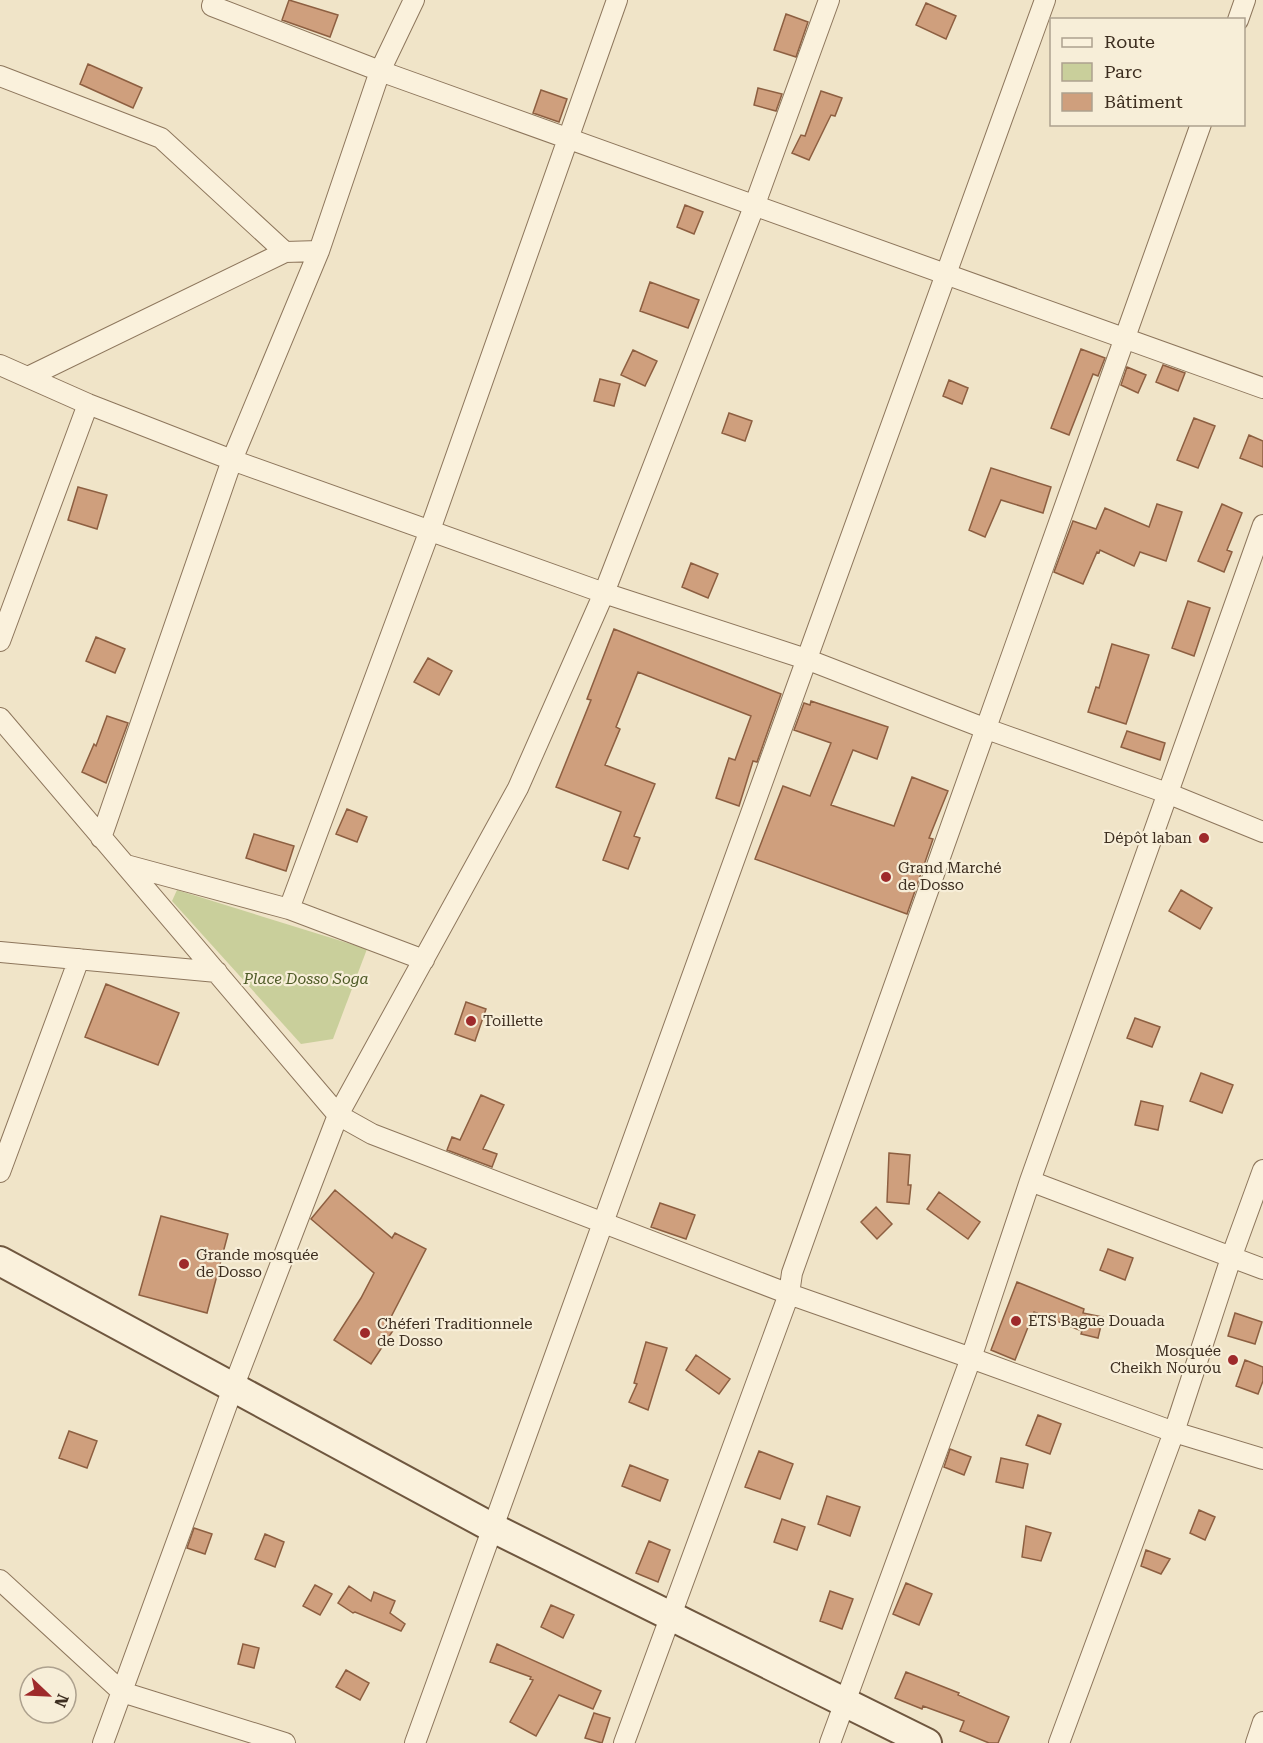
<svg xmlns="http://www.w3.org/2000/svg" width="1263" height="1743" viewBox="0 0 1263 1743" font-family="'Roboto Serif',serif">
<style>
.green{fill:#c9cf9b}
.building{fill:#cf9f7d;stroke:#8d5f41;stroke-width:1.5}
.lines{fill:none;stroke-linecap:round;stroke-linejoin:round}
.street-casing{stroke:#8d765c;stroke-width:22}
.secondary-casing{stroke:#6f573f;stroke-width:32}
.street{stroke:#faf1dc;stroke-width:20}
.secondary{stroke:#faf1dc;stroke-width:28}
.poi-dot{fill:#9e2a2b;stroke:#f7eed8;stroke-width:2}
.labels{text-anchor:middle;dominant-baseline:central;stroke-width:4.5;stroke-linejoin:round;paint-order:stroke}
.poi-label{font-size:15px;fill:#3d2e20;stroke:#f7eed8;text-anchor:start}
.park-label{font-size:15px;font-style:italic;fill:#4d5a26;stroke:#f7eed8}
</style>
<rect width="100%" height="100%" fill="#f0e4c8"/>
<path class="green" d="M 177,890 L 367,949 L 333,1039 L 301,1044 L 172,901 Z"/>
<path class="building" d="M 289,0 L 338,15 L 330,37 L 282,20 Z
M 926,3 L 956,16 L 946,39 L 916,25 Z
M 786,14 L 808,22 L 796,57 L 774,50 Z
M 88,64 L 142,88 L 133,108 L 80,84 Z
M 758,88 L 782,94 L 776,111 L 754,105 Z
M 541,90 L 567,99 L 559,122 L 533,113 Z
M 821,91 L 842,98 L 835,116 L 831,115 L 809,160 L 792,153 L 801,135 L 805,136 Z
M 685,205 L 703,212 L 694,234 L 677,227 Z
M 650,282 L 699,300 L 688,328 L 640,311 Z
M 1081,349 L 1105,358 L 1098,376 L 1093,374 L 1069,435 L 1051,428 Z
M 633,350 L 657,361 L 645,386 L 621,375 Z
M 1163,365 L 1185,373 L 1178,391 L 1156,382 Z
M 1127,367 L 1146,375 L 1138,393 L 1121,385 Z
M 600,379 L 620,384 L 614,406 L 594,401 Z
M 949,380 L 968,388 L 962,404 L 943,396 Z
M 729,413 L 752,421 L 745,441 L 722,433 Z
M 1194,418 L 1215,426 L 1198,468 L 1177,460 Z
M 1249,435 L 1263,441 L 1263,467 L 1240,458 Z
M 991,468 L 1051,487 L 1043,513 L 1001,500 L 985,537 L 969,530 Z
M 78,487 L 107,495 L 97,529 L 68,520 Z
M 1157,504 L 1182,512 L 1166,561 L 1140,552 L 1134,566 L 1100,550 L 1099,553 L 1097,552 L 1083,584 L 1054,572 L 1073,521 L 1096,529 L 1105,508 L 1149,527 Z
M 1222,504 L 1242,513 L 1227,550 L 1232,552 L 1224,572 L 1198,561 Z
M 691,563 L 718,574 L 708,598 L 682,587 Z
M 1188,601 L 1210,608 L 1194,656 L 1172,648 Z
M 614,629 L 781,694 L 757,762 L 753,761 L 739,806 L 716,798 L 729,758 L 735,760 L 751,716 L 638,672 L 616,727 L 620,729 L 605,765 L 655,784 L 634,836 L 640,838 L 628,869 L 603,860 L 621,812 L 556,787 L 591,700 L 587,699 Z
M 96,637 L 125,649 L 115,673 L 86,661 Z
M 1112,644 L 1149,655 L 1126,724 L 1088,712 L 1096,687 L 1099,688 Z
M 428,658 L 452,671 L 439,695 L 414,682 Z
M 811,701 L 888,727 L 877,759 L 853,750 L 831,805 L 894,826 L 912,777 L 948,791 L 929,838 L 933,839 L 907,914 L 755,859 L 783,786 L 810,796 L 831,743 L 794,730 L 804,703 L 810,705 Z
M 107,716 L 128,723 L 106,783 L 82,772 L 94,744 L 96,746 Z
M 1127,731 L 1165,743 L 1160,760 L 1121,747 Z
M 347,809 L 367,817 L 357,842 L 336,834 Z
M 254,834 L 294,846 L 286,871 L 246,858 Z
M 1181,890 L 1212,908 L 1200,929 L 1169,911 Z
M 106,984 L 179,1013 L 158,1065 L 85,1037 Z
M 466,1002 L 486,1009 L 475,1041 L 455,1034 Z
M 1135,1018 L 1160,1027 L 1152,1047 L 1127,1038 Z
M 1201,1073 L 1233,1085 L 1222,1113 L 1190,1101 Z
M 481,1095 L 504,1105 L 483,1149 L 497,1154 L 492,1167 L 447,1150 L 452,1137 L 460,1140 Z
M 1141,1101 L 1163,1106 L 1158,1130 L 1135,1125 Z
M 889,1153 L 910,1155 L 908,1185 L 911,1185 L 909,1204 L 887,1202 Z
M 335,1190 L 392,1238 L 395,1233 L 426,1249 L 389,1321 L 396,1326 L 371,1364 L 334,1340 L 361,1298 L 374,1273 L 311,1219 Z
M 939,1192 L 980,1222 L 968,1239 L 927,1209 Z
M 660,1203 L 695,1215 L 686,1239 L 651,1227 Z
M 876,1207 L 892,1224 L 877,1239 L 861,1222 Z
M 161,1216 L 228,1234 L 207,1313 L 139,1295 Z
M 1108,1249 L 1133,1258 L 1125,1280 L 1100,1270 Z
M 1017,1282 L 1084,1309 L 1083,1313 L 1103,1317 L 1098,1338 L 1081,1334 L 1082,1331 L 1034,1312 L 1015,1360 L 991,1350 Z
M 1235,1313 L 1262,1322 L 1255,1344 L 1228,1336 Z
M 646,1342 L 667,1348 L 648,1410 L 629,1402 L 637,1384 L 634,1383 Z
M 696,1355 L 730,1379 L 719,1394 L 686,1370 Z
M 1245,1360 L 1263,1367 L 1263,1381 L 1258,1394 L 1236,1386 Z
M 1038,1415 L 1061,1424 L 1050,1454 L 1026,1445 Z
M 69,1431 L 97,1441 L 87,1468 L 59,1458 Z
M 950,1449 L 971,1457 L 964,1475 L 944,1467 Z
M 759,1451 L 793,1464 L 780,1499 L 745,1487 Z
M 1001,1458 L 1028,1464 L 1023,1488 L 996,1482 Z
M 630,1465 L 668,1480 L 660,1501 L 622,1486 Z
M 827,1496 L 860,1507 L 850,1536 L 818,1524 Z
M 1199,1510 L 1215,1517 L 1205,1540 L 1190,1533 Z
M 782,1519 L 805,1527 L 797,1550 L 774,1542 Z
M 1026,1526 L 1051,1533 L 1041,1561 L 1022,1557 Z
M 194,1528 L 212,1534 L 205,1554 L 187,1548 Z
M 265,1534 L 284,1542 L 275,1567 L 255,1559 Z
M 649,1541 L 670,1550 L 658,1582 L 636,1573 Z
M 1146,1550 L 1170,1559 L 1161,1574 L 1141,1566 Z
M 906,1583 L 932,1594 L 919,1625 L 893,1614 Z
M 315,1585 L 332,1594 L 320,1615 L 303,1606 Z
M 349,1586 L 371,1601 L 374,1592 L 395,1601 L 390,1613 L 405,1624 L 401,1631 L 355,1612 L 353,1613 L 338,1603 Z
M 830,1591 L 853,1599 L 842,1629 L 820,1621 Z
M 551,1605 L 574,1615 L 563,1638 L 541,1627 Z
M 243,1644 L 259,1648 L 254,1668 L 238,1664 Z
M 497,1644 L 601,1691 L 593,1709 L 559,1695 L 536,1736 L 510,1722 L 533,1680 L 530,1679 L 531,1677 L 490,1662 Z
M 346,1670 L 369,1683 L 360,1700 L 336,1687 Z
M 906,1672 L 959,1693 L 958,1695 L 1009,1717 L 998,1743 L 989,1743 L 960,1731 L 964,1721 L 923,1706 L 922,1709 L 895,1698 Z
M 594,1713 L 610,1718 L 602,1743 L 585,1738 Z"/>
<g class="lines">
<g class="street-casing">
<path id="street" d="M 214,0 L 212,6 L 380,71 L 1263,388
M 1238,20 L 1245,0
M 0,76 L 161,138 L 285,252
M 0,365 L 88,404 L 232,460 L 604,593 L 806,659 L 984,728 L 1167,793 L 1263,832
M 28,377 L 285,252 L 319,251
M 0,641 L 88,404
M 0,718 L 338,1115 L 372,1134 L 789,1294 L 971,1358 L 1174,1432 L 1263,1459
M 101,838 L 232,460 L 319,251 L 380,71 L 414,0
M 126,865 L 289,909 L 424,960
M 289,909 L 430,530 L 617,0
M 0,952 L 217,972
M 0,1172 L 79,959
M 1030,1181 L 1263,1269
M 0,1580 L 122,1692 L 285,1743
M 103,1743 L 233,1388 L 338,1115 L 518,788 L 604,593 L 755,204 L 829,0
M 415,1743 L 1045,0
M 624,1743 L 789,1294 L 792,1273 C 927,889 1065,507 1201,124
M 830,1743 L 971,1358 L 1030,1181 L 1263,525
M 1059,1743 L 1174,1432 L 1231,1258 L 1263,1170
M 1256,1743 L 1263,1722"/>
</g>
<g class="secondary-casing">
<path id="secondary" d="M 0,1261 L 493,1528 L 927,1743"/>
</g>
<use href="#street" class="street"/>
<use href="#secondary" class="secondary"/>
</g>
<g class="poi-dot">
<circle cx="1204" cy="838" r="6"/>
<circle cx="886" cy="877" r="6"/>
<circle cx="471" cy="1021" r="6"/>
<circle cx="184" cy="1264" r="6"/>
<circle cx="1016" cy="1321" r="6"/>
<circle cx="365" cy="1333" r="6"/>
<circle cx="1233" cy="1360" r="6"/>
</g>
<g class="labels">
<g class="poi-label">
<text x="1192" y="838" text-anchor="end">Dépôt laban</text>
<text x="898" y="868">Grand Marché<tspan x="898" dy="17">de Dosso</tspan></text>
<text x="483" y="1021">Toillette</text>
<text x="196" y="1255">Grande mosquée<tspan x="196" dy="17">de Dosso</tspan></text>
<text x="1028" y="1321">ETS Bague Douada</text>
<text x="377" y="1324">Chéferi Traditionnele<tspan x="377" dy="17">de Dosso</tspan></text>
<text x="1221" y="1351" text-anchor="end">Mosquée<tspan x="1221" dy="17">Cheikh Nourou</tspan></text>
</g>
<g class="park-label">
<text x="306" y="979">Place Dosso Soga</text>
</g>
</g>
<rect x="1050" y="18" width="195" height="108" fill="#f7eed8" stroke="#ada18e" stroke-width="1.5"/>
<rect x="1062" y="38" width="30" height="9" fill="#faf1dc" stroke="#ada18e" stroke-width="1.5"/>
<text x="1104" y="48" font-size="18" fill="#3d2e20">Route</text>
<rect x="1062" y="63" width="30" height="18" fill="#c9cf9b" stroke="#ada18e" stroke-width="1.5"/>
<text x="1104" y="78" font-size="18" fill="#3d2e20">Parc</text>
<rect x="1062" y="93" width="30" height="18" fill="#cf9f7d" stroke="#ada18e" stroke-width="1.5"/>
<text x="1104" y="108" font-size="18" fill="#3d2e20">Bâtiment</text>
<g transform="translate(48 1695) rotate(113)"><circle r="28" fill="#f7eed8" stroke="#ada18e" stroke-width="1.5"/>
<path d="M0-4.5L10 22L0 15L-10 22Z" fill="#9e2a2b"/>
<text y="-9" font-size="16" font-weight="bold" text-anchor="middle" fill="#3d2e20">N</text>
</g>
</svg>
